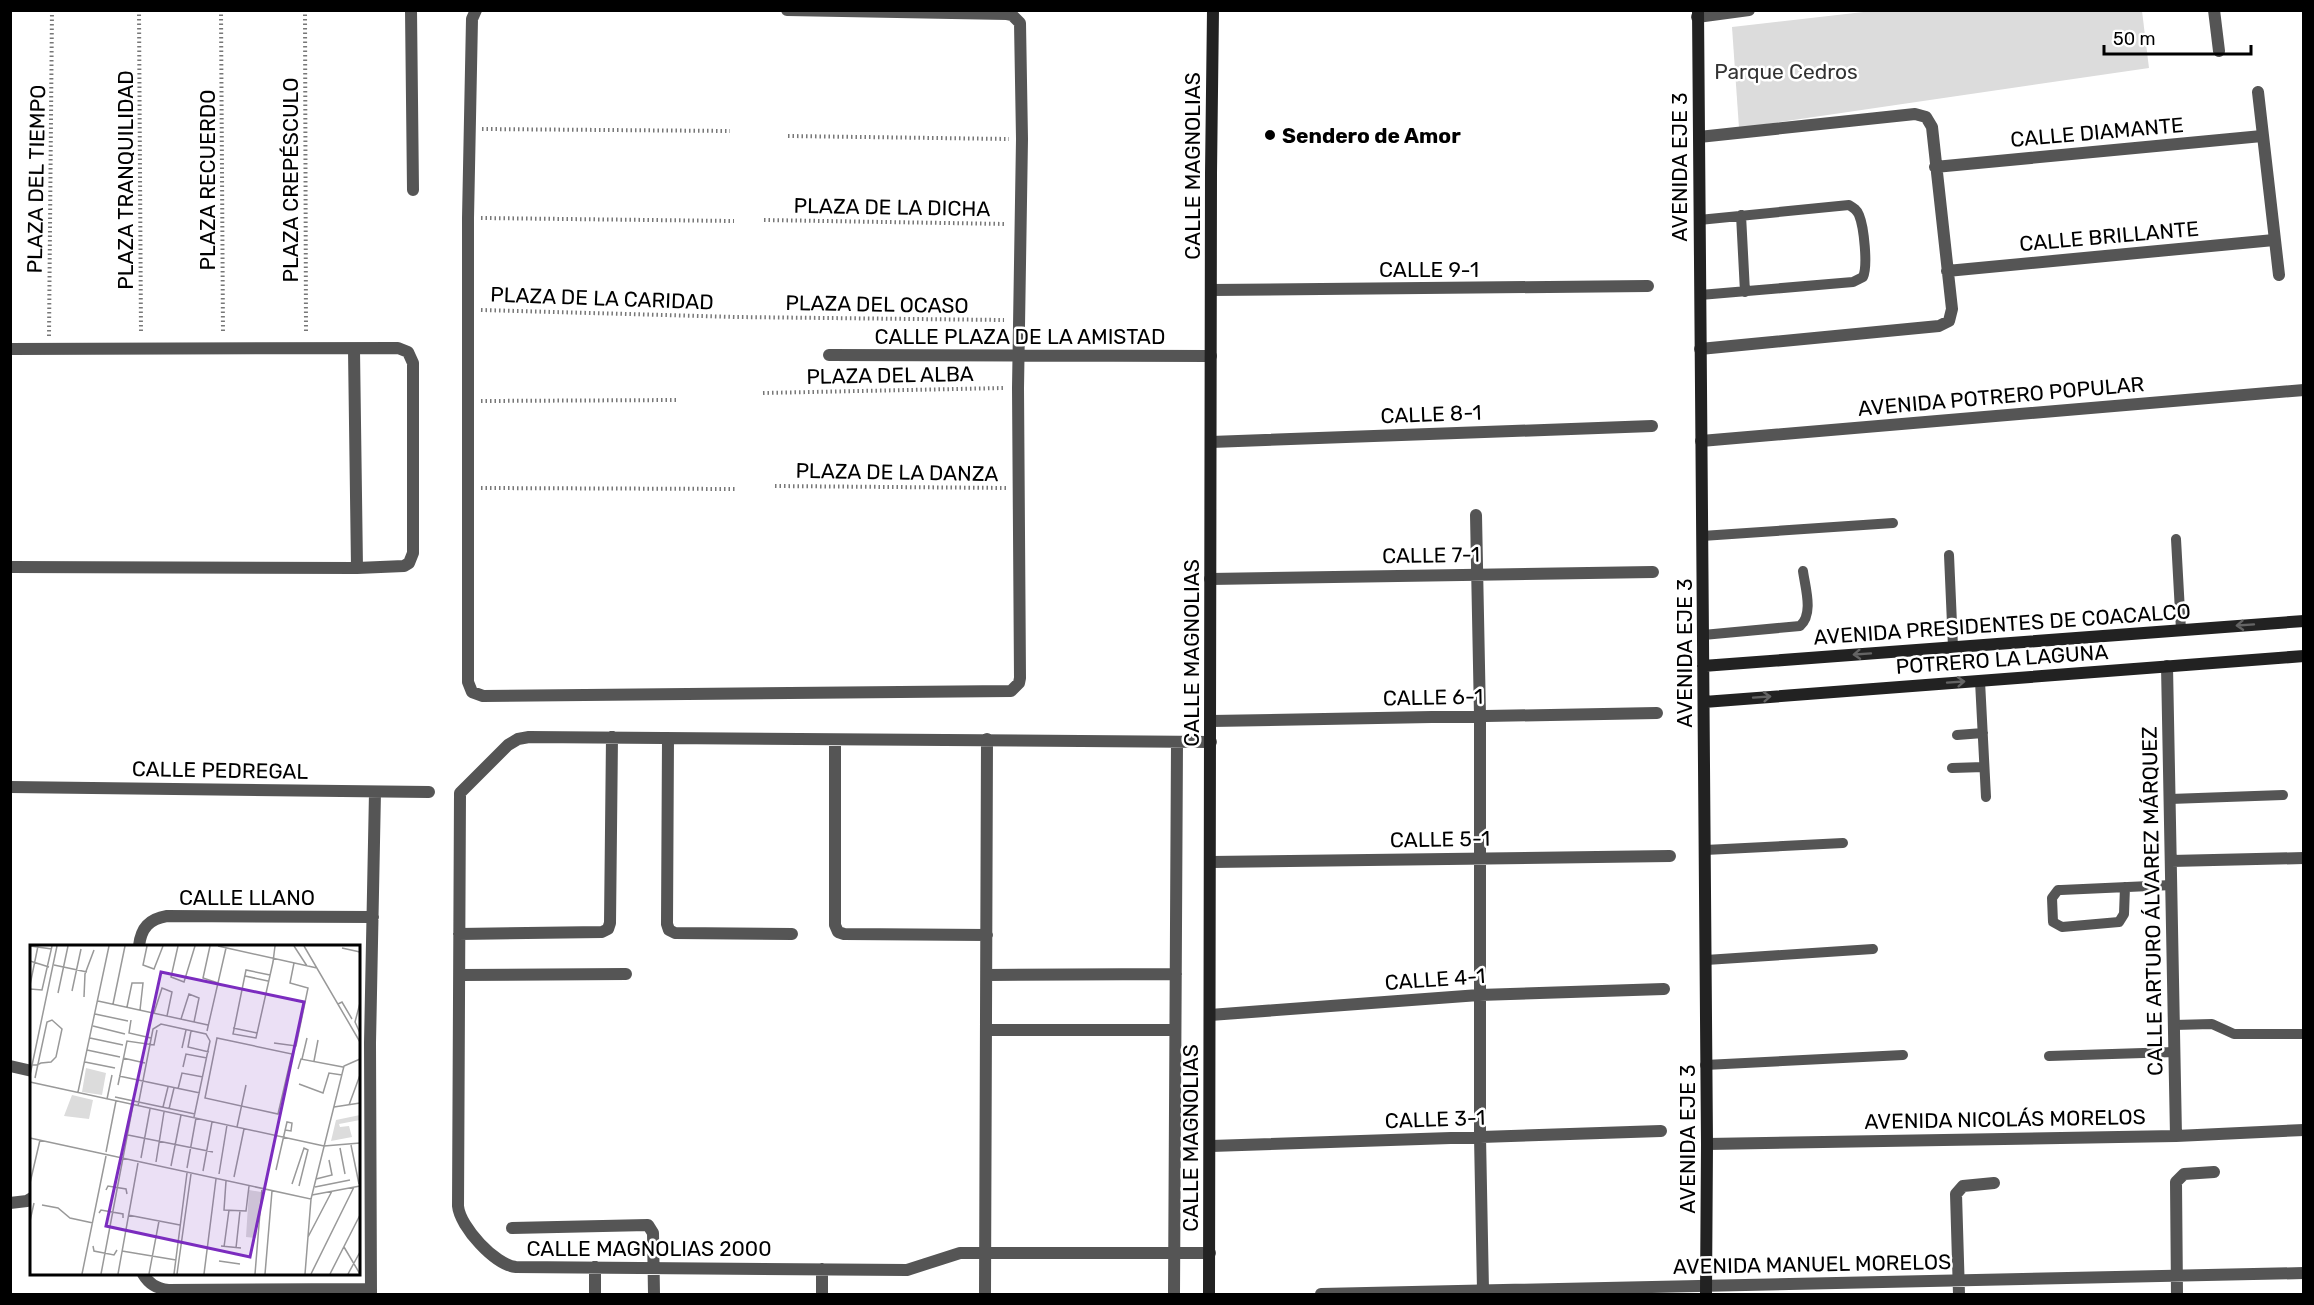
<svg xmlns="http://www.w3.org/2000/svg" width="2314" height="1305" viewBox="0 0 2314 1305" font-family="Rubik,sans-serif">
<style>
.green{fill:#dcdcdc}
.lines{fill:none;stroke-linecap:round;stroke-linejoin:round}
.path{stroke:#777;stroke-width:4;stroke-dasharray:1.5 3;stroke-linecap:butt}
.lane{stroke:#555;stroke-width:10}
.street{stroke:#555;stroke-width:12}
.secondary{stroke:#222;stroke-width:12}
.oneway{stroke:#646464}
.poi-dot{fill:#000;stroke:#fff;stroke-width:2}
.labels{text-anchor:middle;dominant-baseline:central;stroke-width:5;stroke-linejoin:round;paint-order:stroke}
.park-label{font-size:21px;fill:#333;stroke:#fff}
.street-label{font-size:21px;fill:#000;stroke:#fff}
.poi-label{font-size:21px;font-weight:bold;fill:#000;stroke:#fff;text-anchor:start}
.inset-road{fill:none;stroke:#999;stroke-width:1.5}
.view{fill:#7b2cbf;fill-opacity:0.15;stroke:#7b2cbf;stroke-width:3}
.inset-edge{fill:none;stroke:#000;stroke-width:3}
</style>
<rect width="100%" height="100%" fill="#fff"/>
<path class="green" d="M 1881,10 L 2142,11 L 2149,68 L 1739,128 L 1732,27 Z"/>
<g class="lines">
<path class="path" d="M 139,10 L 141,334
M 221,10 L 223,334
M 305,10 L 306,334
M 482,129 L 730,131
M 788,136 L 1009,139
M 481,218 L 734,221
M 764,220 L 1006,224
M 481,310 L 736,317 L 1004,320
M 49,336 L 52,10
M 763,393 L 1003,388
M 481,401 L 677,400
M 775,486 L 1006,488
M 481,488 L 735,489"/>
<path class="lane" d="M 1741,215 L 1745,292
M 1699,220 L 1849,205 C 1854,208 1857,210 1859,215 C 1864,227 1868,266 1863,277 L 1853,282 L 1700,295
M 1702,536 L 1893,523
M 2176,539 L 2181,630
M 1949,555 L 1953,647
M 1703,635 L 1800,626 C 1814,614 1805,587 1803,571
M 1980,681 L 1986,797
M 1957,735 L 1983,733
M 1952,768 L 1984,767
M 2170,799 L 2283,795
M 1705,850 L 1843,843
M 2125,887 L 2124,914 L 2119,922 L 2062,927 L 2053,922 L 2052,898 L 2058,890 L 2061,890 L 2172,885
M 1706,960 L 1873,949
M 2174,1025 L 2212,1024 L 2234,1034 L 2304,1034
M 2049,1056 L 2175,1052
M 1705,1065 L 1903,1055"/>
<path class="street" d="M 411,10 L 413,190
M 476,10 L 472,19 L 468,218 L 468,682 L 472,692 L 483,696 L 1011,691 L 1019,683 L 1020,678 L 1018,388 L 1022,139 L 1020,23 L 1012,15 L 1007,14 L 787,10
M 2214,10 L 2219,51
M 1697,17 L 1749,10
M 2258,92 L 2279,275
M 1699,137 L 1915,114 L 1926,117 L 1932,127 L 1952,309 L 1949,321 L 1939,326 L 1700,349
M 1935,167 L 2262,136
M 1947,271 L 2274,240
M 1211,290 L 1648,286
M 10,349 L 398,348 L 408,352 L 413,363 L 413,553 L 409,563 L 404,566 L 357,568 L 10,567
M 354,350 L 357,568
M 829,355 L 1211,356
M 1701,441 L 2304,390
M 1211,442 L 1652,426
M 1476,515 L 1480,716 L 1480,1137 L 1483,1290
M 1210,579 L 1653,572
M 2167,666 L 2176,1136
M 1211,721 L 1657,713
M 668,738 L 667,924 L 669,930 L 675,933 L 792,934
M 835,740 L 835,925 L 838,932 L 844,934 L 987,935
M 10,787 L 429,792
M 2171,861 L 2304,858
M 1211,862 L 1670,856
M 459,934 L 602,932 L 608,929 L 610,923 L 612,737
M 139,946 C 141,928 149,919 167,916 L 373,917
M 460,975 L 626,974
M 987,975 L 1176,974
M 1210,1015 L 1479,995 L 1664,989
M 986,1030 L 1175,1030
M 10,1066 L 32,1071
M 1707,1144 L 2176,1136 L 2304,1130
M 1211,1146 L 1661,1131
M 10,1203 L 27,1201 L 32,1198
M 512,1228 L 648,1225 L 653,1233 L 654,1294
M 1210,1253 L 960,1253 L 907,1270 L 516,1267 C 495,1265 460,1227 458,1206 L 460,793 L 508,745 L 518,739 L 529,737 L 1211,742
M 143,1274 C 149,1284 156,1288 168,1290 L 371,1289
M 371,1294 L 370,1043 L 375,792
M 595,1294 L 595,1267
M 822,1294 L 822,1269
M 985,1294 L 987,739
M 1174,1294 L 1177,742
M 1321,1294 L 2304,1273
M 1959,1294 L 1956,1194 L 1963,1186 L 1994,1183
M 2177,1294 L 2176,1182 L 2184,1174 L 2214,1172"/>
<path class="secondary" d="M 1698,10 L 1707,1144 L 1706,1294
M 1703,666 L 2304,621
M 1704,702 L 2304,656
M 1209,1294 L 1211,173 L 1213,10"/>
</g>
<defs><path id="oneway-shaft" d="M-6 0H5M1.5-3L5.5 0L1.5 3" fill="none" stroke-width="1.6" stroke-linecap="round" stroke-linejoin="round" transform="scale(1.5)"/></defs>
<g class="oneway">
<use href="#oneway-shaft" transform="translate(2245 625) rotate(176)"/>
<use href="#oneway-shaft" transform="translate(1862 654) rotate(176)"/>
<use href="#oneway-shaft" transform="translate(1956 682) rotate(-4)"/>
<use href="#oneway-shaft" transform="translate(1762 697) rotate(-4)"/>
</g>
<circle class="poi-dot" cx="1270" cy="135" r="6"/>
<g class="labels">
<g class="park-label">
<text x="1786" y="71">Parque Cedros</text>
</g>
<g class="street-label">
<text transform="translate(2097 132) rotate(-5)">CALLE DIAMANTE</text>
<text transform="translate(1192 166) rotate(-90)">CALLE MAGNOLIAS</text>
<text transform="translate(1679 167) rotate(-90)">AVENIDA EJE 3</text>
<text transform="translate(36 179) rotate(-89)">PLAZA DEL TIEMPO</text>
<text transform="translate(125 180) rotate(-90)">PLAZA TRANQUILIDAD</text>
<text transform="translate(207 180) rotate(-90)">PLAZA RECUERDO</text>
<text transform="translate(290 180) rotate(-90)">PLAZA CREPÉSCULO</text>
<text transform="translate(892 207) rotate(1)">PLAZA DE LA DICHA</text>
<text transform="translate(2109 236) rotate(-5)">CALLE BRILLANTE</text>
<text x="1429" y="269">CALLE 9-1</text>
<text transform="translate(602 298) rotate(2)">PLAZA DE LA CARIDAD</text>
<text transform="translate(877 304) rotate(1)">PLAZA DEL OCASO</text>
<text x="1020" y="336">CALLE PLAZA DE LA AMISTAD</text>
<text transform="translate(890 375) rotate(-1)">PLAZA DEL ALBA</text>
<text transform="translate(2001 396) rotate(-5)">AVENIDA POTRERO POPULAR</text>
<text transform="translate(1431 414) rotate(-2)">CALLE 8-1</text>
<text transform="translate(897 472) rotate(1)">PLAZA DE LA DANZA</text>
<text transform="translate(1431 555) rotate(-1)">CALLE 7-1</text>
<text transform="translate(2002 624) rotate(-4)">AVENIDA PRESIDENTES DE COACALCO</text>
<text transform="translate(1191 653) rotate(-90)">CALLE MAGNOLIAS</text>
<text transform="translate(1684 653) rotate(-90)">AVENIDA EJE 3</text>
<text transform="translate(2002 659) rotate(-4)">POTRERO LA LAGUNA</text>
<text transform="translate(1433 697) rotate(-1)">CALLE 6-1</text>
<text transform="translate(220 770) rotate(1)">CALLE PEDREGAL</text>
<text transform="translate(1440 839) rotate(-1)">CALLE 5-1</text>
<text x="247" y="897">CALLE LLANO</text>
<text transform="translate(2152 901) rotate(-91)">CALLE ARTURO ÁLVAREZ MÁRQUEZ</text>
<text transform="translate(1435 979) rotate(-4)">CALLE 4-1</text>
<text transform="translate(1435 1119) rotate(-2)">CALLE 3-1</text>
<text transform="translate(2005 1119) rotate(-1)">AVENIDA NICOLÁS MORELOS</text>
<text transform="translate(1190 1138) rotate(-90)">CALLE MAGNOLIAS</text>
<text transform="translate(1687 1139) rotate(-90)">AVENIDA EJE 3</text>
<text x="649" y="1248">CALLE MAGNOLIAS 2000</text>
<text transform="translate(1812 1264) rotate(-1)">AVENIDA MANUEL MORELOS</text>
</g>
<g class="poi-label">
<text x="1282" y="135">Sendero de Amor</text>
</g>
</g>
<g transform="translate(30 945)">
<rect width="330" height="330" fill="#fff"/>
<path d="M 56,123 L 76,128 L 72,150 L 52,147 ZM 42,150 L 63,155 L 59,174 L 34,171 ZM 330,170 L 330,175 L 309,179 L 310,182 L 319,181 L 322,192 L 301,196 L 306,175 ZM 219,245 L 231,247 L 226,293 L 216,292 Z" fill="#dcdcdc"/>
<path class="inset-road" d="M 0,1 L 22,4M 117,1 L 113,20 L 124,24 L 133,1M 148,1 L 141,32 L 154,37 L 165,1M 180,1 L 173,33 L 188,38M 188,1 L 287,23M 264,1 L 277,21M 274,1 L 330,97M 312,3 L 330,7M 0,16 L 19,22M 24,20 L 57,27M 240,30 L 216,25 L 203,89 L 226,93 L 243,17 L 245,1M 215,31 L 238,36M 0,40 L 8,1M 0,44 L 12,45 L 22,1M 42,46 L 51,4M 28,48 L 38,1M 54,52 L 55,29 L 64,5M 68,56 L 178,80M 330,58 L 325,77 L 330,88M 83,59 L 95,1M 308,59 L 312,57 L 322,74M 97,62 L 102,38 L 113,38 L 110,65M 124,68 L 132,43 L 142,47 L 137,71M 65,69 L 98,76M 151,74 L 159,49 L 169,53 L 164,77M 101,75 L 99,88 L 121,93M 63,81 L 95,89M 203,83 L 227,88M 161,86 L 158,102 L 179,107M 177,86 L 196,3M 60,93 L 93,100M 187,93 L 262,109 L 248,169 L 175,153 ZM 244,98 L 266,101 L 278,43 L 260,38 L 264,18M 152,103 L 156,85M 57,105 L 90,112M 93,113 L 115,118M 272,114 L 277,93M 284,116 L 288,95M 55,117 L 85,123M 2,120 L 7,120 L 8,119 L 9,119 L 11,118 L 21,117 L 26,112 L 32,84 L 22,75 L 17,77 L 5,133M 153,122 L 156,109 L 177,113M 268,124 L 271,114 L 313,122M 0,130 L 27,1M 89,131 L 170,148M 0,137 L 294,201M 269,139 L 293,148 L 299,128 L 312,130M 88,140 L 97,96 L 124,100 L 127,85M 148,144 L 152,128 L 173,132M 48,147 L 79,1M 85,152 L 165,169M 77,154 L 82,130M 319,160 L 330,130M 108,161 L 123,84 L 131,79 L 176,89 L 180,96 L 164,172M 133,162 L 138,142M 304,162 L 330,158M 139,164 L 144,143M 207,182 L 216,140M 98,190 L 183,207M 0,193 L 281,254 L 275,329M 321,200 L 329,239M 294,201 L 330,198M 310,203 L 315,229M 76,207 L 86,156M 111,213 L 120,164M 126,217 L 134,167M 141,221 L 151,170M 157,223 L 166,173M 246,225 L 257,177 L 262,178 L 261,186 L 255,185M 173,226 L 182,177M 189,229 L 197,180M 204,232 L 214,184M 286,234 L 302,230 L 299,215M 196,236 L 194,265 L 216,266 L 219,241M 0,238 L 10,195M 262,239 L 274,203 L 278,205 L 269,241M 285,242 L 320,235M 76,245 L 78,241 L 96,244 L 97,249M 282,250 L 330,241M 281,254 L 314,121 L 330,114M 12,260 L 28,263 L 40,273 L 63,278M 69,268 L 71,265 L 93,269 L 93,273M 98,270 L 150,280M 0,276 L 4,258M 278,292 L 302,246M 63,301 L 64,306 L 84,310 L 87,305M 191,301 L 211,303M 194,302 L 199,265M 314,302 L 330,329M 206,303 L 210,266M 92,306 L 146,315M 189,316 L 210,319M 52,329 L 76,211M 71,329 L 103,160M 88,329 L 108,218M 119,329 L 129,276M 144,329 L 157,228M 147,329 L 161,229M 174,329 L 186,234M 225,329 L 232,243M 235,329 L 242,246M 281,329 L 324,242M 300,329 L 330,270M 318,329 L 330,307"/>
<path class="view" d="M 131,27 L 274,57 L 220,312 L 76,281 Z"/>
<rect width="330" height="330" class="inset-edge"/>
</g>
<rect width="2314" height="1305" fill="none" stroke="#000000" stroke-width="24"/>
<path d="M2104 45v9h147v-9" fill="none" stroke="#000000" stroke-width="3"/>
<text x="2113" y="45" font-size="18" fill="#000000" stroke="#ffffff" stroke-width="4.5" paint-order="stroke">50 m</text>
</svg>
